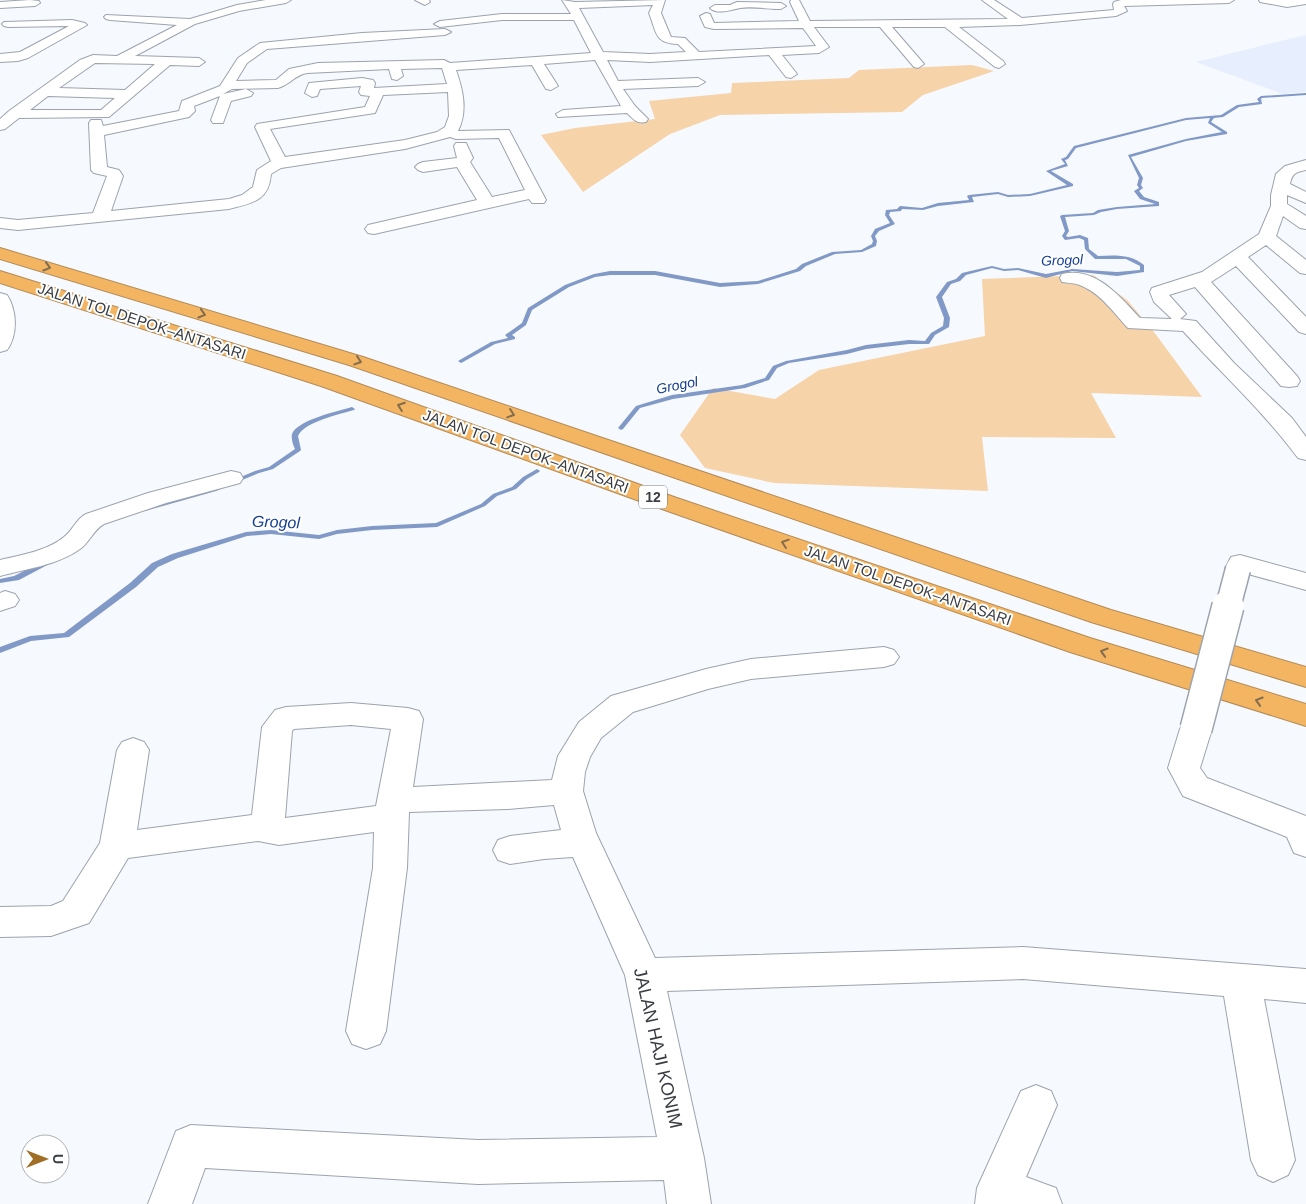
<svg xmlns="http://www.w3.org/2000/svg" width="1306" height="1204" viewBox="0 0 1306 1204" font-family="Arial,sans-serif">
<style>
.built{fill:#e7efff}
.green{fill:#f6d3a9}
.lines{fill:none;stroke-linecap:round;stroke-linejoin:round}
.stream{fill:#8199c6;fill-rule:evenodd}
.minor-casing{stroke:#9ca3ae;stroke-width:2}
.motorway-casing{stroke:#b28b57;stroke-width:2}
.minor{fill:#fff;fill-rule:evenodd}
.motorway{fill:#f3b562;fill-rule:evenodd}
.minor-bridge-far1-casing{stroke:#9ca3ae;stroke-width:27;stroke-linecap:butt}
.minor-bridge-casing{stroke:#9ca3ae;stroke-width:34;stroke-linecap:butt}
.minor-bridge-far1{stroke:#fff;stroke-width:24}
.minor-bridge{stroke:#fff;stroke-width:31}
.oneway{stroke:#846d4f}
.labels{text-anchor:middle;dominant-baseline:central;stroke-width:4;stroke-linejoin:round;paint-order:stroke}
.far-water-label{font-size:14px;font-style:italic;fill:#143f94;stroke:#fff}
.shield{fill:#fff;stroke:#75777b;stroke-width:1}
.shield-label{font-size:14px;font-weight:bold;fill:#3a3d42}
.street-label{font-size:15px;fill:#3a3d42;stroke:#fff}
.water-label{font-size:16px;font-style:italic;fill:#143f94;stroke:#fff}
.near-street-label{font-size:18px;fill:#3a3d42;stroke:#fff}
</style>
<rect width="100%" height="100%" fill="#f6f9fe"/>
<path class="built" d="M 1306,35 L 1306,92 L 1283,94 L 1196,62 Z"/>
<path class="green" d="M 972,65 L 994,71 L 923,95 L 902,112 L 720,115 L 670,134 L 583,192 L 541,135 L 575,128 L 655,119 L 649,101 L 731,93 L 732,83 L 849,78 L 859,70 Z
M 1093,275 L 1127,300 L 1154,332 L 1202,397 L 1091,393 L 1116,438 L 982,437 L 988,491 L 774,483 L 705,468 L 680,435 L 713,388 L 775,399 L 819,370 L 985,336 L 982,279 Z"/>
<g class="lines">
<path class="stream" d="M 1306,93 L 1306,95 L 1262,98 L 1261,99 L 1262,104 L 1239,107 L 1223,117 L 1214,118 L 1211,122 L 1227,132 L 1227,134 L 1186,141 L 1131,157 L 1143,178 L 1141,185 L 1143,188 L 1139,191 L 1144,197 L 1159,202 L 1159,206 L 1117,209 L 1101,212 L 1094,215 L 1065,217 L 1069,231 L 1066,236 L 1068,237 L 1080,235 L 1088,238 L 1089,249 L 1098,256 C 1115,255 1131,254 1144,265 L 1144,272 L 1117,276 L 1072,271 L 1046,278 L 1018,270 L 1004,271 L 992,268 L 966,275 L 960,281 L 951,284 L 942,297 L 950,318 L 949,327 L 935,335 L 929,344 L 909,344 L 866,349 L 847,354 L 789,363 L 777,368 L 769,380 L 745,388 L 673,399 L 640,408 L 623,429 L 621,430 L 618,428 L 636,406 L 672,395 L 742,385 L 765,378 L 773,366 L 786,361 L 847,350 L 866,345 L 909,340 L 925,341 L 931,333 L 943,326 L 944,318 L 936,297 L 947,282 L 956,279 L 962,273 L 992,266 L 1004,269 L 1018,268 L 1046,274 L 1072,269 L 1117,272 L 1140,270 L 1140,266 L 1126,259 L 1095,259 L 1085,249 L 1084,240 L 1079,238 L 1065,240 L 1062,236 L 1065,231 L 1060,216 L 1062,215 L 1093,213 L 1098,210 L 1117,207 L 1155,204 L 1140,199 L 1134,191 L 1139,188 L 1137,185 L 1139,178 L 1128,155 L 1186,139 L 1222,132 L 1208,123 L 1210,118 L 1186,120 L 1076,148 L 1068,159 L 1065,160 L 1068,166 L 1051,171 L 1073,184 L 1073,186 L 1030,196 L 1008,197 L 998,194 L 972,197 L 974,202 L 938,206 L 923,210 L 902,209 L 901,211 L 890,212 L 889,215 L 895,224 L 879,231 L 875,236 L 877,241 L 876,246 L 862,252 L 835,254 L 806,266 L 800,271 L 758,284 L 720,287 L 655,275 L 610,275 L 595,277 L 569,287 L 532,310 L 526,325 L 512,335 L 515,337 L 515,339 L 495,344 L 463,362 L 461,363 L 458,361 L 491,342 L 508,338 L 505,335 L 522,323 L 528,308 L 565,285 L 594,274 L 610,271 L 655,271 L 720,283 L 758,281 L 796,269 L 802,264 L 832,252 L 861,250 L 872,244 L 873,241 L 871,236 L 875,229 L 890,223 L 885,215 L 886,210 L 897,209 L 900,206 L 922,208 L 938,203 L 969,200 L 967,196 L 969,195 L 998,192 L 1008,195 L 1030,194 L 1067,185 L 1046,171 L 1065,164 L 1061,159 L 1066,157 L 1074,146 L 1186,118 L 1221,115 L 1237,105 L 1259,102 L 1257,99 L 1261,96 Z
M 352,407 L 355,409 L 354,410 C 340,414 304,422 298,436 L 301,450 L 300,451 L 273,469 L 259,473 L 216,491 L 145,511 L 142,509 L 143,508 L 212,489 L 255,471 L 269,467 L 295,449 C 293,445 291,439 292,434 C 297,420 339,411 352,407 Z
M 537,469 L 540,471 L 539,472 L 527,479 L 516,489 L 497,496 L 485,506 L 437,527 L 372,530 L 337,534 L 319,539 L 271,534 L 247,536 L 178,558 L 158,567 L 136,587 L 69,637 L 31,641 L 0,653 L 0,647 L 30,636 L 64,633 L 130,583 L 152,563 L 172,554 L 246,532 L 271,530 L 319,535 L 337,530 L 372,526 L 436,523 L 481,504 L 493,494 L 512,487 L 523,477 Z
M 46,560 L 49,560 L 53,562 L 19,580 L 0,583 L 0,579 L 14,576 Z"/>
<g class="minor-casing">
<path id="minor" d="M 30,0 L 39,1 L 40,3 L 35,6 L 0,8 L 0,2 Z
M 266,0 L 291,0 L 286,3 L 239,11 L 195,24 L 135,56 L 199,58 L 205,62 L 199,66 L 170,65 L 109,117 L 19,118 L 5,129 L 0,130 L 0,119 L 9,111 L 80,60 L 93,55 L 117,56 L 177,25 L 110,20 L 106,19 L 104,17 L 106,15 L 190,19 L 237,5 ZM 95,63 L 155,64 L 125,90 L 59,88 ZM 48,96 L 115,98 L 101,110 L 30,110 Z
M 415,0 L 429,0 L 430,2 L 425,5 Z
M 562,0 L 575,2 L 665,0 L 661,13 L 671,37 L 685,38 L 699,52 L 816,46 L 803,28 L 714,29 L 705,27 L 700,16 L 706,13 L 710,14 L 714,23 L 799,21 L 790,2 L 791,0 L 799,0 L 810,21 L 1008,19 L 982,0 L 994,0 L 1022,18 L 1114,10 L 1113,4 L 1114,2 L 1121,0 L 1234,0 L 1229,3 L 1124,6 L 1127,11 L 1116,16 L 1020,25 L 959,27 L 1003,61 L 1005,64 L 999,68 L 995,67 L 945,27 L 892,27 L 924,64 L 918,68 L 914,67 L 880,27 L 814,27 L 829,47 L 819,53 L 782,55 L 797,74 L 791,78 L 786,77 L 769,55 L 650,62 L 607,60 L 618,81 L 698,78 L 705,82 L 698,86 L 623,89 L 635,106 L 648,119 L 646,122 C 637,124 633,119 627,113 L 558,117 L 556,114 L 563,110 L 621,106 L 595,60 L 544,64 L 558,86 L 551,90 L 546,89 L 532,65 L 456,70 C 463,90 468,111 458,131 L 509,130 L 546,200 L 544,203 L 532,203 L 529,199 L 374,234 L 368,233 L 365,229 L 368,225 L 477,200 L 457,167 L 423,172 L 418,170 L 415,167 L 418,164 L 423,162 L 457,158 L 454,146 L 456,143 L 466,143 L 473,158 L 470,162 L 492,197 L 525,190 L 499,138 L 456,139 L 450,137 L 405,149 L 281,168 L 271,174 C 269,201 252,203 229,209 L 18,230 L 0,228 L 0,218 L 18,220 L 93,213 L 107,176 L 94,173 L 91,170 L 89,123 L 91,120 L 101,120 L 103,126 L 179,111 L 182,101 L 220,86 L 238,58 L 260,43 L 362,33 L 445,29 L 451,32 L 445,35 L 267,49 L 247,63 L 236,81 L 276,80 L 289,69 L 318,63 L 444,60 L 450,63 L 591,53 L 574,20 L 502,20 L 440,27 L 434,24 L 440,21 L 502,14 L 571,14 ZM 653,5 L 649,13 C 657,33 654,43 678,44 L 686,52 L 650,54 L 603,52 L 579,8 ZM 442,68 L 447,84 L 374,88 L 375,83 L 373,80 L 362,78 L 309,83 L 305,93 L 312,97 L 317,96 L 320,89 L 361,86 L 359,92 L 361,95 L 370,96 L 365,107 L 257,124 L 255,127 L 271,161 L 257,170 L 253,187 L 242,195 L 229,199 L 111,211 L 123,176 L 119,170 L 107,167 L 104,135 L 189,117 L 195,111 L 194,106 L 220,96 L 211,120 L 213,123 L 223,123 L 231,101 L 251,96 L 253,93 L 246,89 L 223,94 L 232,89 L 278,88 C 289,85 295,75 307,73 L 389,69 L 392,79 L 397,80 L 403,76 L 401,69 ZM 448,92 L 449,116 L 445,127 L 437,132 L 405,140 L 285,157 L 270,129 L 375,113 L 383,95 Z
M 1259,0 L 1306,0 L 1306,4 L 1287,7 L 1260,2 Z
M 737,2 L 781,3 L 786,6 L 781,9 C 768,9 752,6 740,8 C 731,10 717,15 710,8 L 715,5 L 730,5 Z
M 72,20 L 85,23 L 87,25 L 28,58 L 18,61 L 0,62 L 0,54 L 20,52 L 69,26 L 8,27 L 4,26 L 2,24 L 4,22 Z
M 1306,160 L 1306,170 C 1296,172 1292,173 1290,184 L 1306,192 L 1306,203 L 1287,195 L 1287,204 L 1306,216 L 1306,229 L 1300,228 L 1283,216 L 1276,236 L 1306,260 L 1306,274 L 1300,273 L 1266,245 L 1248,257 L 1306,317 L 1306,334 L 1299,332 L 1236,266 L 1211,282 L 1297,376 L 1300,381 L 1297,386 L 1289,387 L 1281,386 L 1195,287 L 1169,295 L 1186,314 L 1180,319 L 1196,321 L 1234,363 L 1292,418 L 1306,437 L 1306,460 L 1298,458 C 1264,412 1221,373 1183,331 L 1128,328 C 1114,313 1101,294 1082,286 C 1076,283 1069,283 1062,282 L 1060,278 L 1062,274 C 1096,266 1120,297 1140,318 L 1172,319 L 1154,302 L 1150,292 L 1152,288 L 1202,272 L 1259,234 L 1271,206 L 1271,195 L 1276,174 L 1285,166 Z
M 0,293 L 7,295 C 17,310 18,335 7,350 L 0,352 Z
M 231,471 L 240,473 L 243,478 L 240,483 L 166,503 L 104,524 C 93,530 90,542 80,549 C 58,565 26,569 0,576 L 0,560 C 21,555 47,551 64,537 C 73,530 76,519 86,514 L 148,493 Z
M 1240,555 L 1306,573 L 1306,590 L 1248,574 L 1238,577 L 1229,575 L 1225,569 L 1231,557 Z
M 5,591 L 15,594 L 19,600 L 15,606 L 0,611 L 0,593 Z
M 884,647 L 894,650 L 899,657 L 894,664 L 884,667 L 751,679 L 708,689 L 633,712 L 601,738 L 590,757 L 585,772 L 583,791 L 596,833 L 655,958 L 1023,947 L 1306,969 L 1306,1003 L 1264,999 L 1295,1160 L 1288,1175 L 1273,1182 L 1258,1175 L 1251,1160 L 1224,996 L 1023,979 L 667,991 L 704,1158 L 711,1204 L 667,1204 L 664,1180 L 478,1184 L 205,1168 L 192,1204 L 148,1204 L 176,1131 L 191,1125 L 478,1140 L 657,1137 L 625,975 L 573,857 L 544,859 L 510,864 L 498,860 L 493,850 L 498,840 L 510,836 L 561,830 L 554,805 L 508,809 L 409,812 L 407,868 L 386,1031 L 380,1044 L 366,1049 L 352,1044 L 346,1031 L 373,868 L 374,832 L 279,845 L 258,841 L 128,858 L 89,923 L 51,936 L 0,937 L 0,907 L 51,906 L 63,901 L 100,843 L 117,750 L 122,742 L 133,738 L 144,742 L 149,750 L 137,830 L 252,815 L 262,727 L 275,710 L 286,707 L 351,703 L 408,708 L 419,711 L 423,719 L 413,787 L 552,780 L 558,756 L 579,722 L 611,696 L 706,669 L 751,659 ZM 351,725 L 391,729 L 376,806 L 285,818 L 292,731 L 294,729 Z
M 1196,718 L 1207,721 L 1212,729 L 1200,768 L 1207,778 L 1306,816 L 1306,857 L 1294,853 L 1287,837 L 1183,796 L 1168,768 L 1180,729 L 1185,721 Z
M 1036,1085 L 1051,1091 L 1057,1105 L 1026,1177 L 1056,1188 L 1062,1204 L 975,1204 L 977,1188 L 1021,1091 Z"/>
</g>
<g class="motorway-casing">
<path id="motorway" d="M 0,248 L 363,357 L 1111,610 L 1306,667 L 1306,687 L 1091,622 L 349,365 L 0,259 Z
M 0,271 L 337,376 L 674,497 L 1090,638 L 1306,704 L 1306,726 L 1070,652 L 656,507 L 321,386 L 0,283 Z"/>
</g>
<use href="#minor" class="minor"/>
<use href="#motorway" class="motorway"/>
<g class="minor-bridge-far1-casing">
<path id="minor-bridge-far1" d="M 1228,607 L 1238,569"/>
</g>
<g class="minor-bridge-casing">
<path id="minor-bridge" d="M 1196,729 L 1228,606"/>
</g>
<use href="#minor-bridge-far1" class="minor-bridge-far1"/>
<use href="#minor-bridge" class="minor-bridge"/>
</g>
<defs><path id="oneway-chevron" d="M-2-3.5L2.5 0L-2 3.5" fill="none" stroke-width="1.6" stroke-linecap="round" stroke-linejoin="round" transform="scale(1.25)"/></defs>
<g class="oneway">
<use href="#oneway-chevron" transform="translate(47 267) rotate(17)"/>
<use href="#oneway-chevron" transform="translate(202 314) rotate(17)"/>
<use href="#oneway-chevron" transform="translate(358 361) rotate(18)"/>
<use href="#oneway-chevron" transform="translate(401 406) rotate(-160)"/>
<use href="#oneway-chevron" transform="translate(511 414) rotate(19)"/>
<use href="#oneway-chevron" transform="translate(785 543) rotate(-161)"/>
<use href="#oneway-chevron" transform="translate(1104 652) rotate(-163)"/>
<use href="#oneway-chevron" transform="translate(1259 701) rotate(-163)"/>
</g>
<g class="labels">
<g class="far-water-label">
<text transform="translate(1062 260) rotate(-2)">Grogol</text>
<text transform="translate(677 385) rotate(-11)">Grogol</text>
</g>
<rect class="shield" x="639" y="485.5" width="28" height="23" rx="4"/>
<g class="shield-label">
<text x="653" y="497">12</text>
</g>
<g class="street-label">
<text transform="translate(142 321) rotate(18)">JALAN TOL DEPOK–ANTASARI</text>
<text transform="translate(526 451) rotate(20)">JALAN TOL DEPOK–ANTASARI</text>
<text transform="translate(908 585) rotate(19)">JALAN TOL DEPOK–ANTASARI</text>
</g>
<g class="water-label">
<text transform="translate(276 522) rotate(2)">Grogol</text>
</g>
<g class="near-street-label">
<text transform="translate(658 1048) rotate(77)">JALAN HAJI KONIM</text>
</g>
</g>
<g transform="translate(45 1159) rotate(90)"><circle r="24" fill="#ffffff" stroke="#b0b1b3"/>
<path d="M0-4L9 19L0 12L-9 19Z" fill="#a06e24"/>
<text y="-8" font-size="14" font-weight="bold" text-anchor="middle" fill="#3a3d42">U</text>
</g>
</svg>
